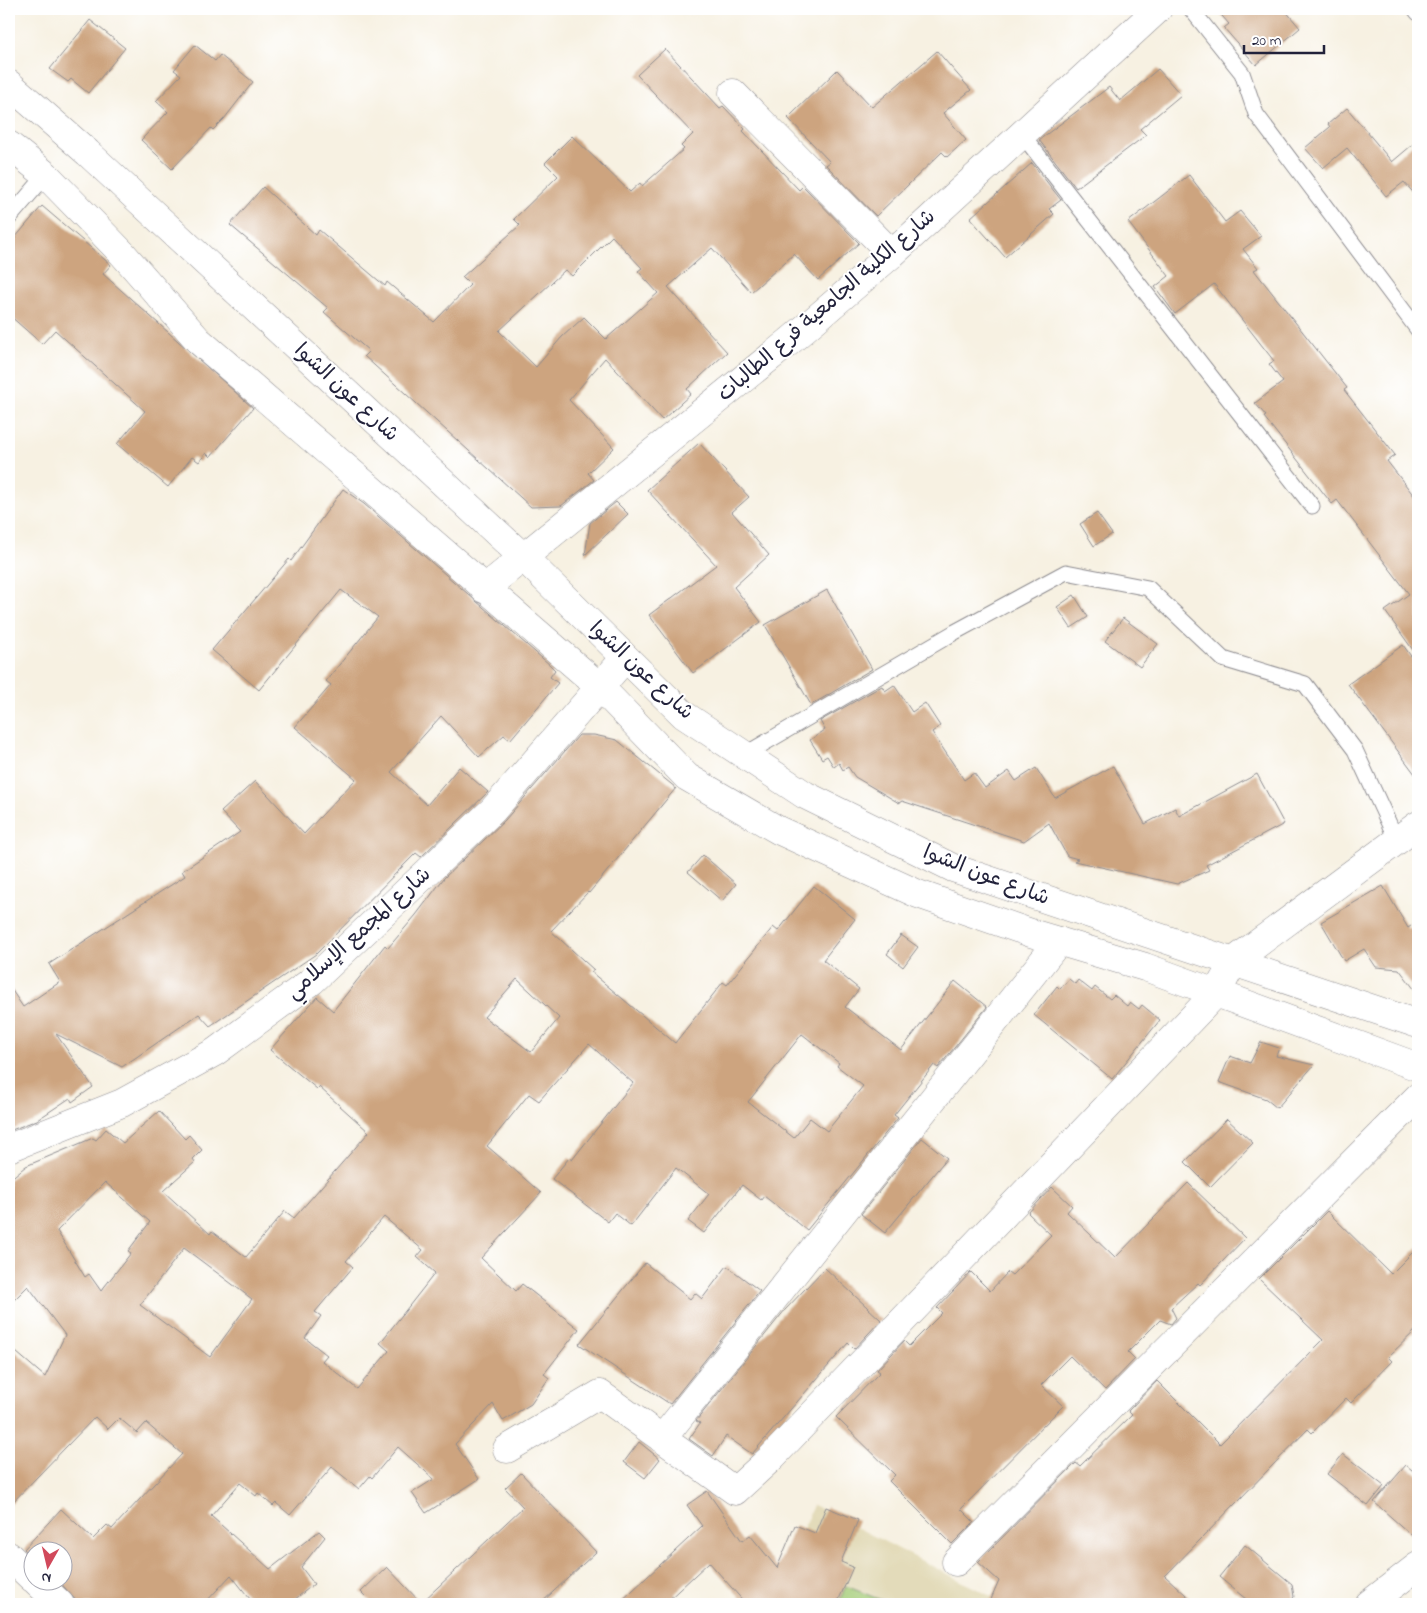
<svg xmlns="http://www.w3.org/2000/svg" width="1427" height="1613" viewBox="0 0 1427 1613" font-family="'Indie Flower','Playpen Sans Arabic',sans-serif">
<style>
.built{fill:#e3dbba}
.green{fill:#a4cc77;stroke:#637759}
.building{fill:#cda47f;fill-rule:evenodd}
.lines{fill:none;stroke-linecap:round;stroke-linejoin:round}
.service-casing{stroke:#8c8a8e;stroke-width:17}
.minor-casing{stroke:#8c8a8e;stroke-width:29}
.secondary-casing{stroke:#8c8a8e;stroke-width:29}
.service{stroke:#fff;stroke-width:15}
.minor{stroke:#fff;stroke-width:28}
.secondary{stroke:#fff;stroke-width:28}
.labels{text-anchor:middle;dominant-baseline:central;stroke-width:4;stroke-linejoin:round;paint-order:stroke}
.street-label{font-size:21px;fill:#22223b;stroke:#fff}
</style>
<rect width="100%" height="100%" fill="#fff"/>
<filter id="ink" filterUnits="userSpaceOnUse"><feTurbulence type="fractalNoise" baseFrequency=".02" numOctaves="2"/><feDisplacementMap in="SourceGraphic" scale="10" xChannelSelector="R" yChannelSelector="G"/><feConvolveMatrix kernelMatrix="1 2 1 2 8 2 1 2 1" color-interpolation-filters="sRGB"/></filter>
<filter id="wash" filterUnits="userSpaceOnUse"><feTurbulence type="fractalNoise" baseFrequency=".0096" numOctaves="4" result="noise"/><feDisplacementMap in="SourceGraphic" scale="20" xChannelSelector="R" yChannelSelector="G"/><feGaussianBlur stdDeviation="1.12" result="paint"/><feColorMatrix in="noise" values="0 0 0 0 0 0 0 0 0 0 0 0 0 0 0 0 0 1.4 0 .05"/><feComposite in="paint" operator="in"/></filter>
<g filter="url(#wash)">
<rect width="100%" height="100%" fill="#f7f1e2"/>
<path class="built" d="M 813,1505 L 1006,1604 L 773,1604 Z"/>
<path class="green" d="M 846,1586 L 891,1604 L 838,1604 Z"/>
<g id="blocks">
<path class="building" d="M 1216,9 L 1284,9 L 1300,28 L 1256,65 L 1224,28 L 1229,24 Z
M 90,20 L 125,48 L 88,93 L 71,79 L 68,82 L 50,69 Z
M 195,45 L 215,61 L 220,55 L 253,82 L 224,119 L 213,130 L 211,128 L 172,169 L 141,140 L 168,112 L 156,101 L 181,75 L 174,70 Z
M 665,49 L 720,108 L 723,106 L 745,129 L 743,131 L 799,190 L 803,186 L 859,243 L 818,280 L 794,254 L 751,292 L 712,248 L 668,287 L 727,352 L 687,389 L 691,394 L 662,420 L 605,358 L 569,400 L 614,448 L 588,473 L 594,480 L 561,506 L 531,507 L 364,356 L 369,351 L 324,312 L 328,308 L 230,225 L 263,187 L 316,235 L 319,230 L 385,286 L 387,282 L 434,322 L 470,285 L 462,277 L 520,225 L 514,219 L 558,176 L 545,163 L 572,136 L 630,192 L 640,183 L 642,186 L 684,149 L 681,146 L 693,134 L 637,75 ZM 612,236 L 642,268 L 638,271 L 658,293 L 606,339 L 584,317 L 562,337 L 536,367 L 499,331 L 565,270 L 572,276 Z
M 937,51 L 971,90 L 943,113 L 966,140 L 947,157 L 942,152 L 876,216 L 826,165 L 830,162 L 788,118 L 837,70 L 872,107 Z
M 1158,69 L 1181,95 L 1140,129 L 1146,135 L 1076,188 L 1039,140 L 1109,87 L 1120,101 Z
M 1347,108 L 1392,162 L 1418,140 L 1418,198 L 1404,182 L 1386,196 L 1347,148 L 1323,168 L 1305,148 L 1330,127 L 1328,124 Z
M 1032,163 L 1061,200 L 1049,209 L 1054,214 L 1005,257 L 970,218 Z
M 1189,175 L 1225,222 L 1240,211 L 1261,236 L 1243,249 L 1258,268 L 1254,270 L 1347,388 L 1344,390 L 1395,455 L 1387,461 L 1418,501 L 1418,657 L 1385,611 L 1409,594 L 1337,500 L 1332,504 L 1264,417 L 1266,416 L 1255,403 L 1283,382 L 1269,364 L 1274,361 L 1214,284 L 1175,314 L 1155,287 L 1169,276 L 1128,222 Z
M 42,206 L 111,265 L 103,274 L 253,408 L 210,457 L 206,453 L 199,462 L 192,457 L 168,487 L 117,444 L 145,411 L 55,330 L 42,344 L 9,315 L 9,245 Z
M 699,443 L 749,497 L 732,512 L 769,555 L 734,587 L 761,622 L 693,673 L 649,615 L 716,565 L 647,490 Z
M 343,489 L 364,504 L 550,665 L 555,670 L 550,677 L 558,683 L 510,740 L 504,735 L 479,757 L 441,716 L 391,772 L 427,805 L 459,767 L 488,792 L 421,857 L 416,853 L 316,954 L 210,1026 L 199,1014 L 122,1067 L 56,1034 L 93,1087 L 72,1102 L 70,1098 L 37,1120 L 9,1131 L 9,986 L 23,1007 L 60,982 L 49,964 L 185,876 L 182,871 L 240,832 L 221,812 L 255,781 L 304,834 L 356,779 L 295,727 L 331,685 L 326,681 L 378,617 L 341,590 L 259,690 L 212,650 L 289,559 L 291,561 Z
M 616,502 L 628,514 L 585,555 L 590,523 Z
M 1097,513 L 1112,534 L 1094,546 L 1080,524 Z
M 827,590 L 872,669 L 811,705 L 765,625 Z
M 1074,595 L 1088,617 L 1071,628 L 1057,607 Z
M 1123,618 L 1158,644 L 1140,667 L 1105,641 Z
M 1403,645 L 1418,666 L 1418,778 L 1348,684 Z
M 894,685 L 912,712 L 925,703 L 940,726 L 932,732 L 964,780 L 974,773 L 985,788 L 1009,771 L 1016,781 L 1036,768 L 1055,798 L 1113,766 L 1145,824 L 1175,808 L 1179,816 L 1257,774 L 1284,824 L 1206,865 L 1209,870 L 1177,884 L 1074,861 L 1078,859 L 1067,856 L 1049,823 L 1024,841 L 902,801 L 899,803 L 855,777 L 848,767 L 843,770 L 839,763 L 834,767 L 827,756 L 822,759 L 810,740 L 825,730 L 820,721 L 882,686 L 885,691 Z
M 579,735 L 594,735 L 617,740 L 676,788 L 589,893 L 588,892 L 551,931 L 594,970 L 591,972 L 675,1043 L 723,982 L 727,985 L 773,927 L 778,931 L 814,886 L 855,919 L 823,960 L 859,989 L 845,1007 L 901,1050 L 955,981 L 987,1007 L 938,1068 L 934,1065 L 894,1115 L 898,1118 L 807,1230 L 764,1196 L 761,1200 L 742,1185 L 704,1233 L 688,1221 L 709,1194 L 676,1168 L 631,1226 L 615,1213 L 608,1222 L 552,1179 L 569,1158 L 572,1160 L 633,1083 L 589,1044 L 539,1101 L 529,1094 L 487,1146 L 541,1193 L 481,1258 L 516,1291 L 522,1284 L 579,1329 L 544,1374 L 549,1378 L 531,1404 L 503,1421 L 493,1404 L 455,1444 L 479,1479 L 426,1513 L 412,1493 L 434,1479 L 398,1447 L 372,1478 L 370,1476 L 359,1489 L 332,1467 L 290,1515 L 276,1503 L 273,1506 L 258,1493 L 256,1496 L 240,1483 L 211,1516 L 270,1569 L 319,1531 L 325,1537 L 301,1567 L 314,1584 L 289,1604 L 254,1604 L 231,1575 L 204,1604 L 79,1604 L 58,1580 L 62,1580 L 62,1550 L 32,1550 L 32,1557 L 24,1549 L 61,1509 L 93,1539 L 107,1525 L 112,1529 L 182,1454 L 146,1423 L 137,1433 L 119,1418 L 108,1429 L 95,1417 L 9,1506 L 9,1346 L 45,1377 L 65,1335 L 28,1286 L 9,1305 L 9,1180 L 26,1166 L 93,1138 L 96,1140 L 106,1129 L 123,1143 L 159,1111 L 185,1139 L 189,1135 L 202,1150 L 193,1159 L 195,1162 L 163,1191 L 210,1234 L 212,1231 L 246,1257 L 285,1211 L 294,1218 L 369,1132 L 319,1087 L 317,1089 L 270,1050 L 317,997 L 333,1011 L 385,945 L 388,948 L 416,915 L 444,878 L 505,820 ZM 517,979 L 559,1018 L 531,1052 L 484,1017 ZM 802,1034 L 839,1063 L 837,1066 L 863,1086 L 827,1131 L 810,1118 L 794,1138 L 748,1102 ZM 105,1182 L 150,1222 L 128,1251 L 131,1253 L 101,1291 L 89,1274 L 85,1277 L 57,1231 ZM 384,1217 L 423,1250 L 417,1257 L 435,1273 L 380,1343 L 389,1351 L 357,1389 L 322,1361 L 327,1355 L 305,1338 L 321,1316 L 315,1312 L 353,1267 L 346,1261 ZM 184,1248 L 252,1299 L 210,1357 L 140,1305 Z
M 703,855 L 736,884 L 722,901 L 688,872 Z
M 1383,886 L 1408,928 L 1418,921 L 1418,994 L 1399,969 L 1376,967 L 1364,949 L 1344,961 L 1321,922 Z
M 901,935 L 918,947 L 903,967 L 887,954 Z
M 1069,979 L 1075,984 L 1078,980 L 1092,991 L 1095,987 L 1110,999 L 1114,995 L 1127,1006 L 1130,1002 L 1139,1009 L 1142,1005 L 1160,1020 L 1112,1079 L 1034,1015 L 1057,986 L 1060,989 Z
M 1261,1042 L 1279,1048 L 1276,1056 L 1314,1065 L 1277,1108 L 1266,1099 L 1219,1082 L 1230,1056 L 1250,1063 Z
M 1227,1119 L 1253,1143 L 1210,1187 L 1185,1162 Z
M 922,1138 L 947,1158 L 885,1233 L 861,1214 Z
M 1188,1183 L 1245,1238 L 1200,1285 L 1198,1283 L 1171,1308 L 1176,1318 L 1171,1324 L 1160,1320 L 1128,1352 L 1135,1359 L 1105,1390 L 1070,1356 L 1041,1385 L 1063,1406 L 961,1509 L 974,1522 L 952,1544 L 889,1481 L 895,1475 L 836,1417 L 880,1372 L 877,1370 L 904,1341 L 909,1346 L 942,1313 L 937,1308 L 971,1272 L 990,1291 L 1008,1272 L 1012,1275 L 1051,1235 L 1028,1213 L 1052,1187 L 1072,1206 L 1067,1212 L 1115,1258 Z
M 1327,1211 L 1391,1274 L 1418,1247 L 1418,1328 L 1388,1357 L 1392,1361 L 1351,1403 L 1346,1398 L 1312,1433 L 1308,1429 L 1165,1576 L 1196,1604 L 989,1604 L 999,1581 L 978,1562 L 1076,1463 L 1080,1466 L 1132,1415 L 1128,1411 L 1157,1381 L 1220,1444 L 1323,1340 L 1259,1279 Z
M 645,1263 L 690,1299 L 695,1293 L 702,1299 L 727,1266 L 760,1291 L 670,1404 L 579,1344 Z
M 825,1268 L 881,1320 L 854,1349 L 848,1343 L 752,1454 L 726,1436 L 713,1456 L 689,1439 L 700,1423 L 696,1421 L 785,1310 Z
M 639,1442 L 660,1459 L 645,1478 L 624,1462 Z
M 1343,1454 L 1384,1486 L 1368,1506 L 1327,1474 Z
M 1406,1465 L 1418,1475 L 1418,1541 L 1374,1502 Z
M 521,1473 L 596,1552 L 540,1604 L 373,1604 L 361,1592 L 387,1567 L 421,1603 L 523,1507 L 505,1488 Z
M 707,1491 L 742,1541 L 750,1535 L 777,1568 L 795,1525 L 815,1533 L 826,1507 L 858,1520 L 841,1562 L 853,1567 L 837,1604 L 746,1604 L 709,1562 L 664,1604 L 618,1604 L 702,1526 L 687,1505 Z
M 1245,1545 L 1292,1584 L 1294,1597 L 1288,1604 L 1252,1604 L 1219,1577 Z"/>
</g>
</g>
<g filter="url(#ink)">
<use href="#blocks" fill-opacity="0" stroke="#8c8a8e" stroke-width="1"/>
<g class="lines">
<g class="service-casing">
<path id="service" d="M 1191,9 L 1242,73 L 1256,114 L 1418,330
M 1415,9 L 1418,13
M 1021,133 L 1312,506
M 9,218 L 46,175
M 744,755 L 955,632 L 1066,572 L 1148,588 L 1223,659 L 1305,684 L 1355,750 L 1397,841"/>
</g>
<g class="minor-casing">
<path id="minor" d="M 733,93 L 892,254
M 484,589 L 790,341 L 892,254 L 1158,9
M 9,1148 L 122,1103 L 215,1052 L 312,981 L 493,810 L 625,658
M 662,1439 L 1059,941
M 507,1449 L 600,1394 L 735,1491 L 771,1458 L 1217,992 L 1234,961 L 1418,825
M 9,1556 L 32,1578
M 956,1562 L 1418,1097
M 35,1580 L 60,1604
M 1369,1604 L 1418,1566"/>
</g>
<g class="secondary-casing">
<path id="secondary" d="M 9,84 L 88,153 L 523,557 L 684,715 L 805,795 L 953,868 L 1418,1024
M 9,145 L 46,175 L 122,253 L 198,340 L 600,687 L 687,777 L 778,830 L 918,894 L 1031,933 L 1145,967 L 1418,1067"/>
</g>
<use href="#service" class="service"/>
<use href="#minor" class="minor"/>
<use href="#secondary" class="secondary"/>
</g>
</g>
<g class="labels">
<g class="street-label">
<text transform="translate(827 306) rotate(-41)">شارع الكلية الجامعية فرع الطالبات</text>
<text transform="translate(346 393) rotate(43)">شارع عون الشوا</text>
<text transform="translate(641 671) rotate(43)">شارع عون الشوا</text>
<text transform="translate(986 876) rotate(21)">شارع عون الشوا</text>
<text transform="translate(359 934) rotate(-42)">شارع المجمع الإسلامي</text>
</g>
</g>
<rect width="1427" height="1613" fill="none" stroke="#fff" stroke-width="30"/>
<g transform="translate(48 1566) rotate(188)"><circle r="24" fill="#ffffff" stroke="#a7a7b1"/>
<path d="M0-4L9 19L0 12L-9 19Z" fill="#d1495b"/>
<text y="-8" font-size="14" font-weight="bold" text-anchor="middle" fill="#22223b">N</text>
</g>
<path d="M1244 45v8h80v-8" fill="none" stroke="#22223b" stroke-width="2.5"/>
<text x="1252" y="45" font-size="15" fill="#22223b" stroke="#ffffff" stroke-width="4" paint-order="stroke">20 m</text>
</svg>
